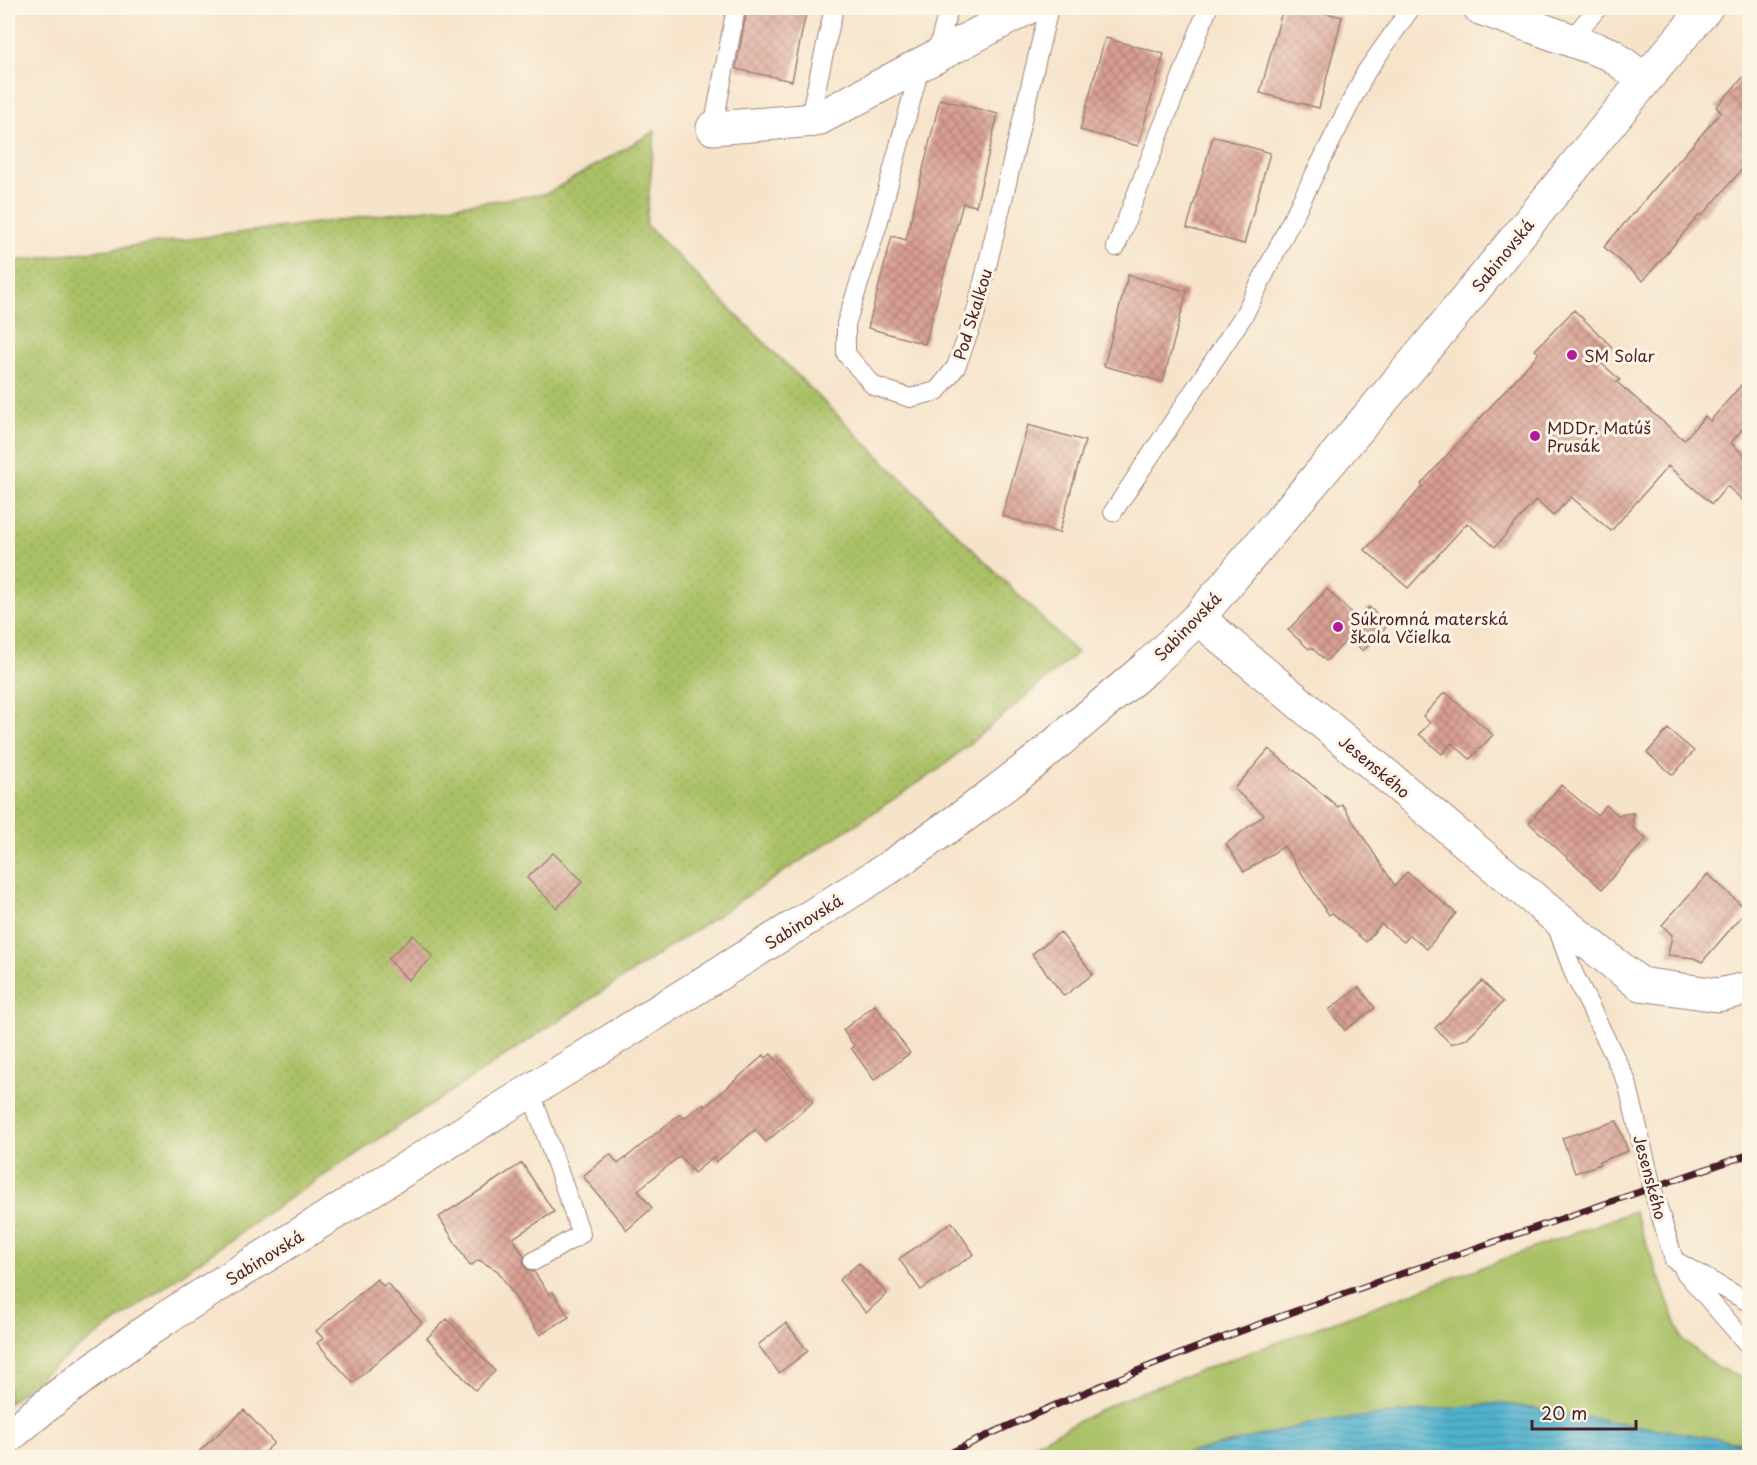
<svg xmlns="http://www.w3.org/2000/svg" width="1757" height="1465" viewBox="0 0 1757 1465" font-family="'Playpen Sans',sans-serif">
<style>
.grass{fill:#aac166;stroke:#7a7048;stroke-width:1.5}
.park{fill:url(#park-dots);stroke:#7a7048;stroke-width:1.5}
.water{fill:url(#water-rules);stroke:#4c687c;stroke-width:1.5}
.building{fill:url(#building-cross-hatch)}
.lines{fill:none;stroke-linecap:round;stroke-linejoin:round}
.service-casing{stroke:#a0827a;stroke-width:20}
.minor-casing{stroke:#a0827a;stroke-width:35}
.primary-casing{stroke:#a0827a;stroke-width:35}
.service{stroke:#fff;stroke-width:18}
.minor{stroke:#fff;stroke-width:33}
.primary{stroke:#fff;stroke-width:33}
.rail-casing{stroke:#4a1f2b;stroke-width:7}
.rail{stroke:#fcf5e5;stroke-width:4.5;stroke-dasharray:14;stroke-linecap:butt}
.poi-dot{fill:#b5179e;stroke:#fcf5e5;stroke-width:2}
.labels{text-anchor:middle;dominant-baseline:central;stroke-width:6;stroke-linejoin:round;paint-order:stroke}
.street-label{font-size:16px;fill:#4a1f2b;stroke:#fcf5e5}
.poi-label{font-size:16px;fill:#4a1f2b;stroke:#fcf5e5;text-anchor:start}
</style>
<defs>
<pattern id="park-dots" width="8" height="8" patternUnits="userSpaceOnUse" patternTransform="scale(1.5)"><rect width="8" height="8" fill="#aac166"/><path d="M2 2h.1M6 6h.1" fill="none" stroke="#94a559" stroke-width="1.8" stroke-linecap="round"/></pattern>
<pattern id="water-rules" width="6" height="5" patternUnits="userSpaceOnUse" patternTransform="scale(1.5)"><rect width="6" height="5" fill="#4fb2ce"/><path d="M0 2.5h6" fill="none" stroke="#4490a7"/></pattern>
<pattern id="building-cross-hatch" width="8" height="8" patternUnits="userSpaceOnUse" patternTransform="scale(1.5)"><rect width="8" height="8" fill="#d89f92"/><path d="M0 0l8 8M0 8l8-8" fill="none" stroke="#b18177"/></pattern>
</defs>
<rect width="100%" height="100%" fill="#fcf5e5"/>
<filter id="ink" filterUnits="userSpaceOnUse"><feTurbulence type="fractalNoise" baseFrequency=".0167" numOctaves="2"/><feDisplacementMap in="SourceGraphic" scale="12" xChannelSelector="R" yChannelSelector="G"/><feConvolveMatrix kernelMatrix="1 2 1 2 8 2 1 2 1" color-interpolation-filters="sRGB"/></filter>
<filter id="wash" filterUnits="userSpaceOnUse"><feTurbulence type="fractalNoise" baseFrequency=".008" numOctaves="4" result="noise"/><feDisplacementMap in="SourceGraphic" scale="24" xChannelSelector="R" yChannelSelector="G"/><feGaussianBlur stdDeviation="1.35" result="paint"/><feColorMatrix in="noise" values="0 0 0 0 0 0 0 0 0 0 0 0 0 0 0 0 0 1.4 0 .05"/><feComposite in="paint" operator="in"/></filter>
<g filter="url(#wash)">
<rect width="100%" height="100%" fill="#f6e4ca"/>
<path class="grass" d="M 1634,1211 L 1682,1339 L 1717,1367 L 1749,1380 L 1749,1444 L 1737,1441 L 1321,1421 L 1172,1457 L 1007,1458 L 1118,1401 Z"/>
<path class="park" d="M 655,131 L 646,225 L 1077,653 L 941,768 L 267,1213 L 49,1370 L 8,1404 L 8,262 L 546,194 Z"/>
<path class="water" d="M 1500,1403 L 1749,1444 L 1749,1457 L 1172,1457 L 1321,1421 Z"/>
<g id="blocks">
<path class="building" d="M 747,8 L 807,8 L 792,81 L 736,69 Z
M 1283,8 L 1306,8 L 1342,17 L 1319,108 L 1260,93 Z
M 1105,38 L 1164,54 L 1138,146 L 1080,130 Z
M 1749,71 L 1749,161 L 1702,216 L 1700,214 L 1643,281 L 1604,247 L 1721,112 L 1716,107 Z
M 940,99 L 998,114 L 976,206 L 963,203 L 925,344 L 868,328 L 892,236 L 906,240 Z
M 1213,136 L 1270,153 L 1244,244 L 1187,228 Z
M 1128,275 L 1187,291 L 1163,382 L 1104,366 Z
M 1574,310 L 1612,347 L 1599,361 L 1620,380 L 1617,382 L 1684,440 L 1705,416 L 1710,421 L 1749,376 L 1749,421 L 1731,443 L 1749,459 L 1749,506 L 1727,486 L 1712,504 L 1668,466 L 1611,531 L 1571,497 L 1553,516 L 1536,500 L 1495,547 L 1467,523 L 1408,588 L 1365,550 L 1423,486 L 1421,484 L 1539,353 L 1535,350 Z
M 1028,425 L 1085,441 L 1059,533 L 1002,516 Z
M 1327,589 L 1358,619 L 1369,607 L 1388,625 L 1363,651 L 1349,638 L 1326,661 L 1311,647 L 1309,649 L 1288,630 Z
M 1445,692 L 1493,735 L 1470,759 L 1452,743 L 1442,754 L 1419,734 L 1430,723 L 1423,716 Z
M 1668,729 L 1694,751 L 1673,775 L 1647,753 Z
M 1269,749 L 1338,807 L 1342,804 L 1395,886 L 1407,872 L 1456,913 L 1427,949 L 1410,935 L 1404,942 L 1381,924 L 1366,942 L 1332,913 L 1329,915 L 1284,846 L 1244,872 L 1226,844 L 1264,815 L 1234,789 Z
M 1561,785 L 1597,815 L 1606,805 L 1618,815 L 1633,813 L 1633,828 L 1646,839 L 1602,889 L 1529,823 Z
M 553,853 L 583,881 L 557,908 L 527,878 Z
M 1708,874 L 1747,910 L 1702,962 L 1694,958 L 1668,955 L 1672,935 L 1662,925 Z
M 1060,932 L 1093,974 L 1064,996 L 1032,954 Z
M 413,935 L 433,957 L 408,980 L 388,959 Z
M 1482,981 L 1503,1002 L 1466,1039 L 1451,1044 L 1435,1028 Z
M 1359,987 L 1375,1008 L 1345,1030 L 1329,1010 Z
M 875,1005 L 910,1053 L 874,1080 L 851,1048 L 854,1046 L 843,1030 Z
M 771,1054 L 813,1102 L 766,1142 L 755,1130 L 716,1162 L 714,1157 L 694,1173 L 680,1156 L 638,1190 L 652,1208 L 627,1230 L 583,1176 L 610,1154 L 618,1164 L 680,1114 L 684,1118 L 703,1104 L 705,1107 L 764,1055 L 766,1058 Z
M 1617,1121 L 1628,1151 L 1599,1162 L 1600,1164 L 1575,1173 L 1562,1138 Z
M 522,1163 L 554,1212 L 513,1238 L 524,1256 L 523,1262 L 525,1267 L 529,1271 L 534,1272 L 549,1294 L 553,1292 L 569,1317 L 540,1335 L 498,1271 L 479,1260 L 470,1266 L 439,1217 Z
M 952,1222 L 974,1254 L 921,1290 L 899,1259 Z
M 859,1263 L 887,1294 L 866,1313 L 839,1280 Z
M 377,1279 L 383,1286 L 387,1283 L 422,1323 L 353,1383 L 317,1343 L 323,1338 L 316,1331 Z
M 447,1319 L 495,1371 L 475,1390 L 427,1338 Z
M 786,1323 L 808,1351 L 779,1373 L 758,1345 Z
M 244,1410 L 274,1443 L 258,1458 L 192,1458 Z"/>
</g>
</g>
<g filter="url(#ink)">
<use href="#blocks" fill-opacity="0" stroke="#a0827a" stroke-width="1.5"/>
<g class="lines">
<g class="service-casing">
<path id="service" d="M 1570,40 L 1598,8
M 936,55 L 949,8
M 921,64 L 878,224 L 846,324 L 846,354 L 874,386 L 910,398 L 937,391 L 956,367 L 975,316 L 1049,8
M 809,121 L 834,8
M 713,128 L 736,8
M 1116,247 L 1208,8
M 1113,512 L 1244,315 L 1366,72 L 1411,8
M 1555,922 L 1574,974 L 1627,1082 L 1652,1187 L 1674,1260 L 1750,1303
M 530,1090 L 581,1234 L 534,1261
M 1684,1271 L 1750,1347"/>
</g>
<g class="minor-casing">
<path id="minor" d="M 1480,8 L 1610,54 L 1645,80
M 713,128 L 816,120 L 1027,8
M 1198,618 L 1553,915 L 1640,984 L 1718,995 L 1750,988"/>
</g>
<g class="primary-casing">
<path id="primary" d="M 8,1437 C 57,1395 110,1356 164,1319 L 887,869 L 968,813 L 1032,764 L 1146,668 L 1198,618 L 1424,351 L 1645,80 L 1706,8"/>
</g>
<use href="#service" class="service"/>
<use href="#minor" class="minor"/>
<use href="#primary" class="primary"/>
<g class="rail-casing">
<path id="rail" d="M 940,1458 C 1104,1378 1277,1316 1450,1257 C 1550,1223 1650,1188 1750,1154"/>
</g>
<use href="#rail" class="rail"/>
</g>
</g>
<g class="poi-dot">
<circle cx="1572" cy="355" r="6"/>
<circle cx="1535" cy="436" r="6"/>
<circle cx="1338" cy="627" r="6"/>
</g>
<g class="labels">
<g class="street-label">
<text transform="translate(1502 255) rotate(-51)">Sabinovská</text>
<text transform="translate(972 314) rotate(-73)">Pod Skalkou</text>
<text transform="translate(1187 626) rotate(-46)">Sabinovská</text>
<text transform="translate(1375 766) rotate(40)">Jesenského</text>
<text transform="translate(803 921) rotate(-32)">Sabinovská</text>
<text transform="translate(1651 1177) rotate(75)">Jesenského</text>
<text transform="translate(264 1257) rotate(-32)">Sabinovská</text>
</g>
<g class="poi-label">
<text x="1584" y="355">SM Solar</text>
<text x="1547" y="427">MDDr. Matúš<tspan x="1547" dy="18">Prusák</tspan></text>
<text x="1350" y="618">Súkromná materská<tspan x="1350" dy="18">škola Včielka</tspan></text>
</g>
</g>
<rect width="1757" height="1465" fill="none" stroke="#fcf5e5" stroke-width="30"/>
<path d="M1532 1420v9h104v-9" fill="none" stroke="#4a1f2b" stroke-width="3"/>
<text x="1541" y="1420" font-size="18" fill="#4a1f2b" stroke="#fcf5e5" stroke-width="4.5" paint-order="stroke">20 m</text>
</svg>
